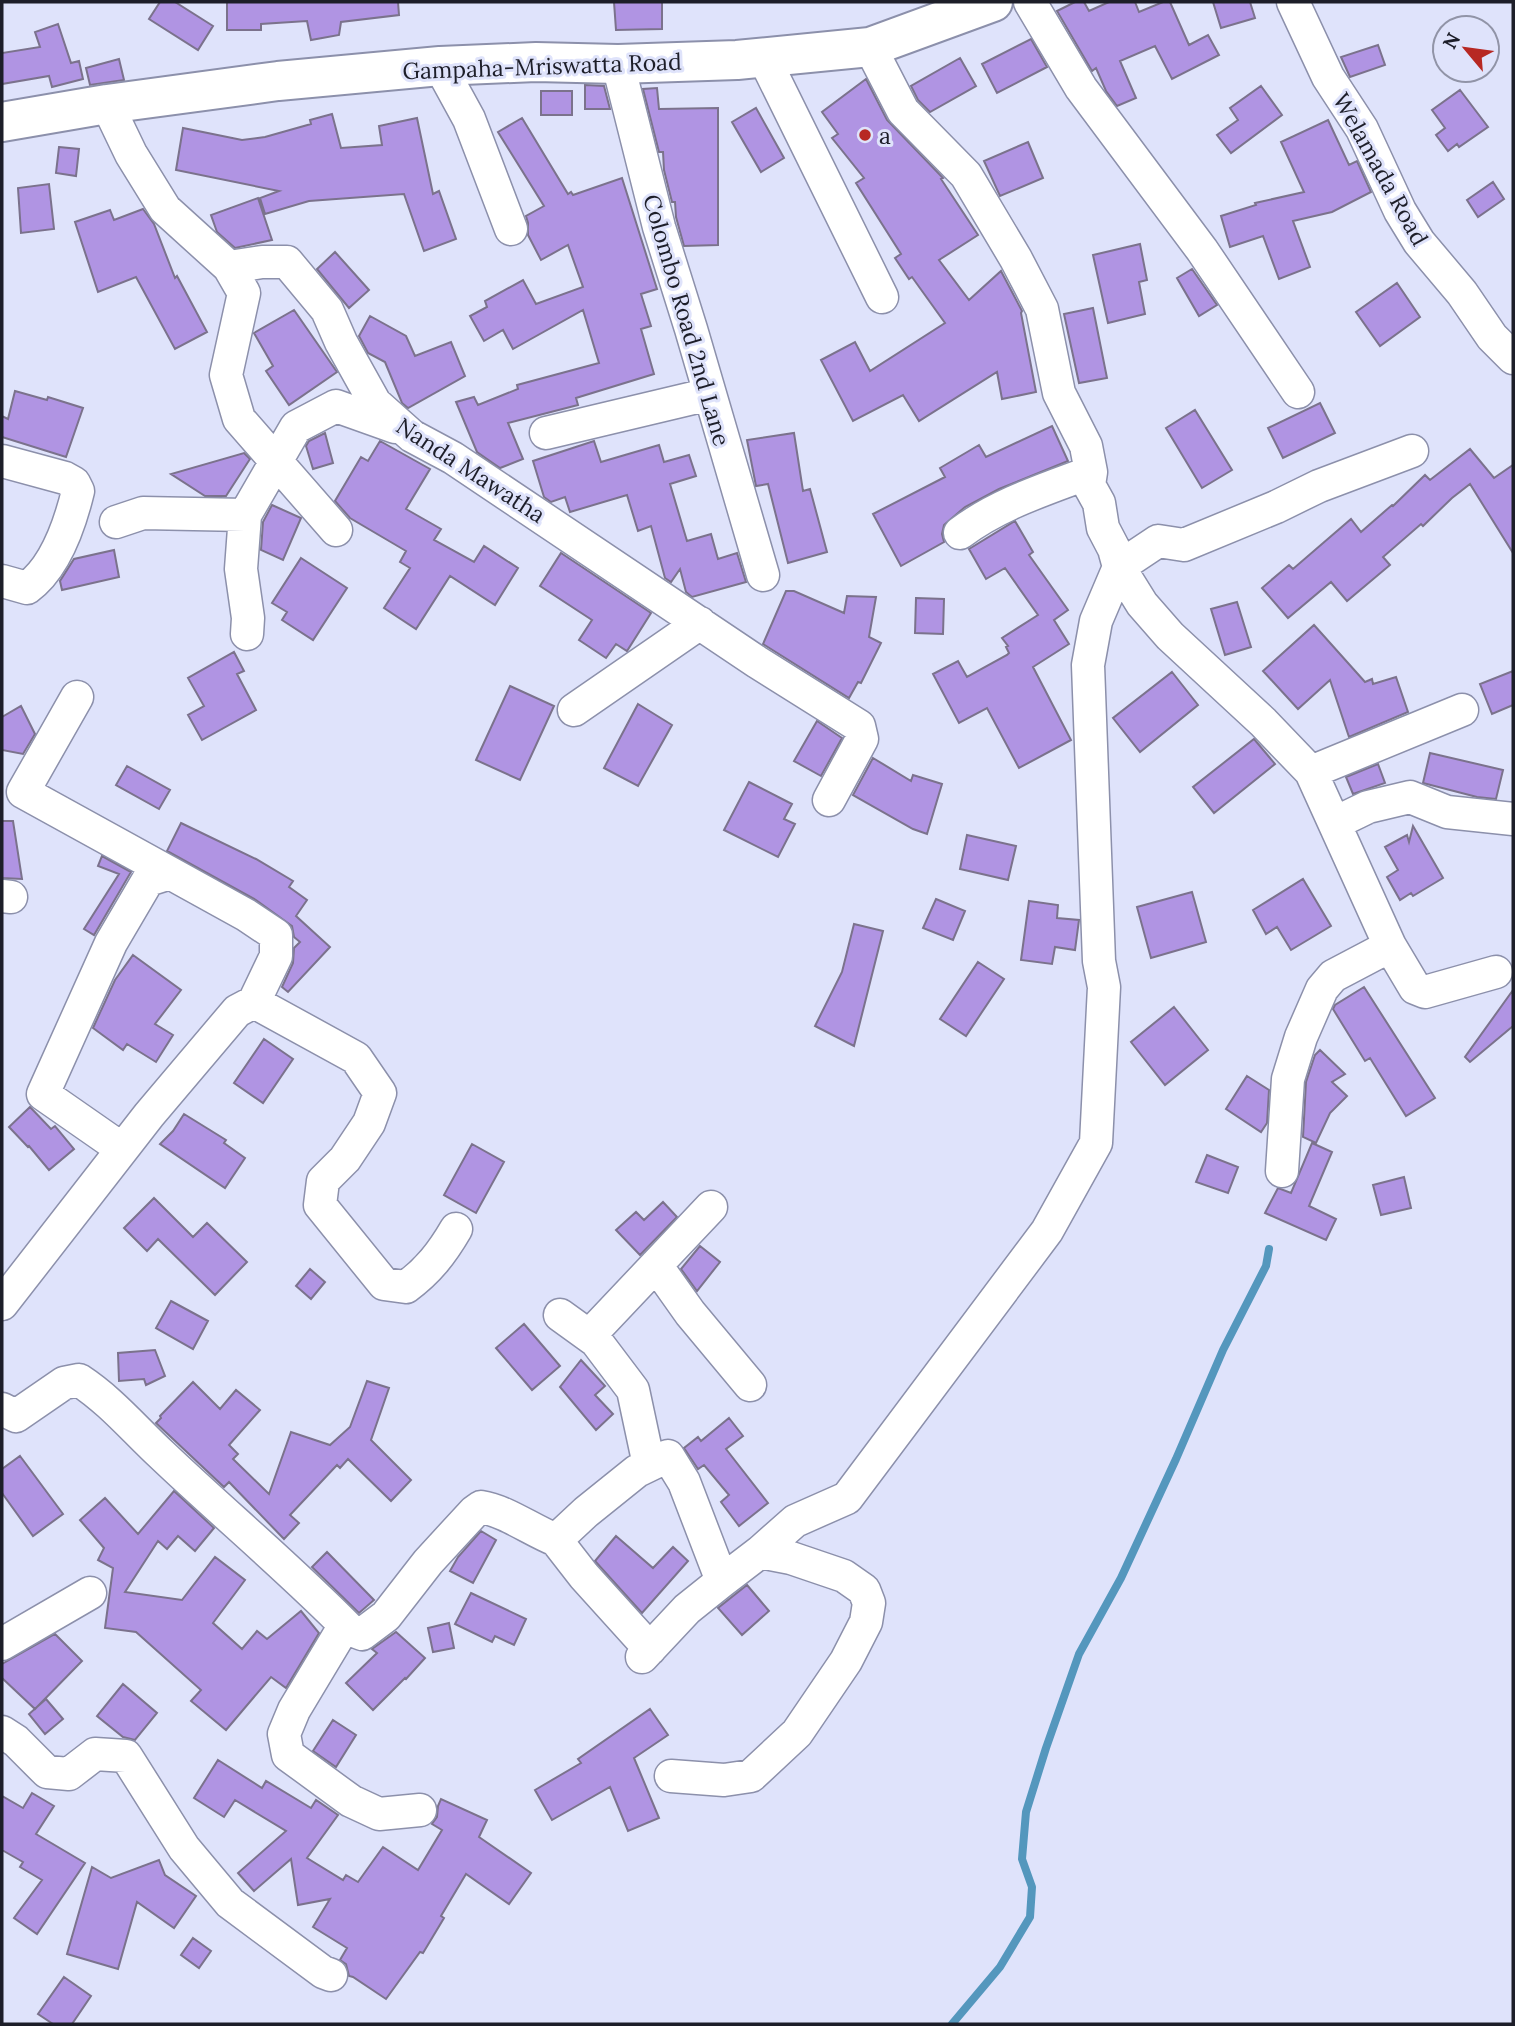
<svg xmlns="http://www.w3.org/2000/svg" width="1515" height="2026" viewBox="0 0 1515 2026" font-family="Lora,serif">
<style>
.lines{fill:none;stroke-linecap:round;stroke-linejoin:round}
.stream{stroke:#5497bd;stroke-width:8}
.building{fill:#b094e3;stroke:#7b728c;stroke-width:2}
.minor-casing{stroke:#8c90ab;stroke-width:35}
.major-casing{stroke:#8c90ab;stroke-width:42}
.minor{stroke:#fff;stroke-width:32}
.major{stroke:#fff;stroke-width:38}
.poi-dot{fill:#b72823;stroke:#dfe3fb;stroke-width:2.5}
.labels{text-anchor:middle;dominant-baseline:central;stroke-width:6;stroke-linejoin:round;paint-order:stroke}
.street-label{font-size:23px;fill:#1d1e29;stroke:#dfe3fb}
.poi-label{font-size:23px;fill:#1d1e29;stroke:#dfe3fb;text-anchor:start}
</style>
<rect width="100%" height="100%" fill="#dfe3fb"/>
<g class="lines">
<path class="stream" d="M 952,2024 L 1000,1967 L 1030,1917 L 1032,1887 L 1022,1859 L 1026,1812 L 1046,1748 L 1079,1654 L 1121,1578 L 1176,1459 L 1223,1350 L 1266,1266 L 1269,1249"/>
</g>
<path class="building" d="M 160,2 L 175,2 L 213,26 L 198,50 L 149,19 Z
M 227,2 L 398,2 L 399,15 L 341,22 L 339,35 L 311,40 L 307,21 L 261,24 L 261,30 L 227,30 Z
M 614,2 L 662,2 L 662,29 L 616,30 Z
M 1075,2 L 1084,2 L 1089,11 L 1109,2 L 1135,2 L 1139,12 L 1163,2 L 1170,2 L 1189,45 L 1208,35 L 1219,55 L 1172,79 L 1155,46 L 1120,61 L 1136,98 L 1117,106 L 1106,91 L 1096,68 L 1092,71 L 1057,11 Z
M 1213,2 L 1250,2 L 1255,18 L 1221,28 Z
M 58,24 L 71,63 L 79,61 L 83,79 L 52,87 L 49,76 L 2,84 L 2,53 L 40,47 L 35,32 Z
M 1031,39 L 1047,67 L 997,93 L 982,64 Z
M 1378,45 L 1385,65 L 1350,77 L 1341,57 Z
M 960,58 L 976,86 L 930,112 L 918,100 L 911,86 Z
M 119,59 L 124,80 L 90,85 L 86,68 Z
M 866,79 L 887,120 L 943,178 L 941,179 L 978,235 L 939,260 L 969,300 L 1001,271 L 1002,273 L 1022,311 L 1021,313 L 1036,392 L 1002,399 L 997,372 L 919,421 L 903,395 L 853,421 L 821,360 L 855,342 L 870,371 L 945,323 L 912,277 L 909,279 L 895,258 L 901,254 L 856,183 L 864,178 L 832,138 L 838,134 L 822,112 Z
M 585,85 L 604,86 L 610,109 L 585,109 Z
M 1261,86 L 1282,115 L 1231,153 L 1217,135 L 1238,120 L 1230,108 Z
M 657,88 L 659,109 L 718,108 L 718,245 L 684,246 L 676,217 L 675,202 L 672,202 L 664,170 L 663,152 L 659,152 L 643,89 Z
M 1460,90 L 1488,127 L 1459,147 L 1457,144 L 1448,151 L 1436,135 L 1445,128 L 1432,110 Z
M 541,91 L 572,91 L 572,115 L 541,115 Z
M 756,108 L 784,158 L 761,172 L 732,122 Z
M 332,114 L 341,148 L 382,145 L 379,126 L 417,118 L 433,194 L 439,191 L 456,239 L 424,251 L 404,194 L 309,201 L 265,214 L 260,198 L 279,191 L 176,170 L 183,128 L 242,140 L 265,137 L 311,124 L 310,120 Z
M 522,118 L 568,194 L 571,192 L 573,195 L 622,178 L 657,289 L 641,294 L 651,326 L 641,329 L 654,374 L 576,398 L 578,405 L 508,423 L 523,459 L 500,468 L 477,452 L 456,402 L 474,397 L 478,405 L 518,389 L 517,385 L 599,363 L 583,310 L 513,349 L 503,330 L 484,341 L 470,316 L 487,307 L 485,301 L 523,280 L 536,304 L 583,287 L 568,245 L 541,260 L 528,235 L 528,223 L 526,216 L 544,206 L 498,132 Z
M 1328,120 L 1349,165 L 1357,161 L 1371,192 L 1332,212 L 1293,221 L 1310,267 L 1279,279 L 1263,236 L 1230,247 L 1221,216 L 1256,205 L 1255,203 L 1304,192 L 1281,142 Z
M 1028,142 L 1043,178 L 1000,196 L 984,161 Z
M 59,147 L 79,149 L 76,176 L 56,173 Z
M 1493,182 L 1504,199 L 1478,217 L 1467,200 Z
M 49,184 L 54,229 L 21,233 L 18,188 Z
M 258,198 L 272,240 L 235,248 L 217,232 L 211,215 Z
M 143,209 L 154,224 L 175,278 L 177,276 L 207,332 L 175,349 L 136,277 L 98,292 L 75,222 L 110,210 L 114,220 Z
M 1140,244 L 1147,280 L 1139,282 L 1145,314 L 1108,323 L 1093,255 Z
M 335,252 L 369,290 L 349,308 L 317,269 Z
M 1192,269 L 1217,305 L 1199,316 L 1177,278 Z
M 1397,283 L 1420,317 L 1380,346 L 1356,312 Z
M 1093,308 L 1107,378 L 1079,383 L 1064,314 Z
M 294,310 L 337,372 L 289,405 L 266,371 L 273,366 L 254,333 Z
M 370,316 L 406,336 L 415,356 L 451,342 L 465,376 L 408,408 L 402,403 L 385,362 L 368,353 L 359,336 Z
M 15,391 L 47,400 L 48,397 L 83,408 L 66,457 L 2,437 L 2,416 L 8,419 Z
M 1320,403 L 1335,433 L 1283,458 L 1268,428 Z
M 1195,410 L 1232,470 L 1202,488 L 1166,428 Z
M 1052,426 L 1068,461 L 999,489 L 965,507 L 944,525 L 942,534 L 944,542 L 901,566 L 873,514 L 945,477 L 940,468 L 979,445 L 986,457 Z
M 325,433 L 333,463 L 313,469 L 306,446 L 309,441 Z
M 794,433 L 803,491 L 810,489 L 827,552 L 788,563 L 768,484 L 756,486 L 747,440 Z
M 380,441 L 430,469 L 406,509 L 441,529 L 434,540 L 474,562 L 484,546 L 518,568 L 495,605 L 450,576 L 416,629 L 384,608 L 410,568 L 400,562 L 406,551 L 350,518 L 335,501 L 361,457 L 368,461 Z
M 594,441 L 601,462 L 659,445 L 664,462 L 689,455 L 696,476 L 670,484 L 687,541 L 711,534 L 718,559 L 737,553 L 746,582 L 692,597 L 686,592 L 680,569 L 671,582 L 665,578 L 651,526 L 638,531 L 627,495 L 570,512 L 565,497 L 551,502 L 544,497 L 533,461 Z
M 1470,449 L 1494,478 L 1513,465 L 1513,553 L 1470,484 L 1452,498 L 1423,526 L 1421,524 L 1383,557 L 1390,565 L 1347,601 L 1331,582 L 1288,618 L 1262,588 L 1289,565 L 1293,569 L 1351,519 L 1361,532 L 1392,505 L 1393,506 L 1425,475 L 1430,480 Z
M 244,453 L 250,459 L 226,496 L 205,496 L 171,474 Z
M 272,505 L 301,518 L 283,560 L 261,550 L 263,522 Z
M 1015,521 L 1033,552 L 1029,555 L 1068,610 L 1054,620 L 1069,644 L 1033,667 L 1071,740 L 1019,768 L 987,708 L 959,723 L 933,674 L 958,661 L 967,677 L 1007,655 L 1009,653 L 1006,647 L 1008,646 L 1002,638 L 1038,615 L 1005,568 L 986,579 L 969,549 Z
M 114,550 L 119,577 L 62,590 L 60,581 L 74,559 Z
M 561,553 L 651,613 L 627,651 L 616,644 L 606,658 L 579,640 L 592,620 L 540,586 Z
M 301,558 L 347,588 L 313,640 L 282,620 L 287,612 L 272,603 Z
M 786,591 L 794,591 L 844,613 L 847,596 L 876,597 L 869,637 L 881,643 L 861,683 L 858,682 L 849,698 L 763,644 Z
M 916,598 L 944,599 L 943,634 L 915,633 Z
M 1237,602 L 1251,647 L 1225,655 L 1211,609 Z
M 1314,625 L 1365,682 L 1372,679 L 1373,684 L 1396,677 L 1408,712 L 1349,737 L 1330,680 L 1298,709 L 1263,671 Z
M 234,652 L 244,671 L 237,674 L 256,710 L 202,740 L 188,715 L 204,706 L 188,678 Z
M 1513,671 L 1513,705 L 1492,714 L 1480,684 Z
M 1172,672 L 1198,705 L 1140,752 L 1113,718 Z
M 510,686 L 554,706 L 520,780 L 476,760 Z
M 638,704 L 672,725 L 638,786 L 604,768 Z
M 21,706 L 35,734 L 23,754 L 2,750 L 2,717 Z
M 817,721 L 842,738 L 821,776 L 794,761 Z
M 1254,739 L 1275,764 L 1214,813 L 1193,787 Z
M 1430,753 L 1503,770 L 1496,799 L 1477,797 L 1423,783 Z
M 873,758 L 911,781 L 913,775 L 942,784 L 927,834 L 913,829 L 853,795 Z
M 1378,764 L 1385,783 L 1353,794 L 1346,777 Z
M 127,766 L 170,790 L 159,809 L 116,785 Z
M 749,782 L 792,804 L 784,819 L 795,824 L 778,857 L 724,830 Z
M 2,821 L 13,821 L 22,879 L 2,878 Z
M 181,823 L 256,859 L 293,881 L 289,887 L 307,900 L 296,916 L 330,947 L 288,992 L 282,987 L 293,963 L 294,948 L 300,942 L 294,937 L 292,926 L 256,900 L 167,851 Z
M 1413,826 L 1443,878 L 1413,896 L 1411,893 L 1400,900 L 1387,877 L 1398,870 L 1385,847 L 1407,835 L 1409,842 Z
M 967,835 L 1016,846 L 1008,880 L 960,869 Z
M 102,856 L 131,872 L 94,935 L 84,929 L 119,874 L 98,866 Z
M 1303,879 L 1331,926 L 1291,950 L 1277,927 L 1266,934 L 1253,910 Z
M 1192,892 L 1206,942 L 1151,958 L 1137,907 Z
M 936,899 L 965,911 L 953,940 L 923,928 Z
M 1029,901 L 1058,905 L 1057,918 L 1079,920 L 1075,950 L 1055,947 L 1052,964 L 1021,960 Z
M 854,924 L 883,931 L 854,1046 L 815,1026 L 842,972 Z
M 133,955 L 181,990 L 155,1024 L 173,1035 L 156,1062 L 127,1044 L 123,1050 L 93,1028 L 115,980 Z
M 978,962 L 1004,979 L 966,1036 L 940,1019 Z
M 1364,987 L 1435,1098 L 1406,1116 L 1370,1058 L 1365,1061 L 1333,1009 L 1335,1005 Z
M 1513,990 L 1513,1026 L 1470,1062 L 1465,1057 Z
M 1174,1007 L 1208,1050 L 1165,1085 L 1131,1042 Z
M 264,1039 L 293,1059 L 263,1103 L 234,1083 Z
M 1320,1050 L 1345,1074 L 1332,1082 L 1347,1096 L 1330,1113 L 1316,1143 L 1303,1137 L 1306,1082 L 1315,1055 Z
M 1247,1076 L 1269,1090 L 1267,1123 L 1261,1132 L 1226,1109 Z
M 30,1107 L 51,1129 L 55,1126 L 74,1149 L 49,1170 L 29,1146 L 28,1147 L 9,1127 Z
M 184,1114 L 226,1140 L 224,1143 L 245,1158 L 225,1188 L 160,1144 L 173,1131 Z
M 1312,1143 L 1332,1152 L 1309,1206 L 1336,1219 L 1326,1240 L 1265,1213 L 1278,1188 L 1291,1193 Z
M 472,1144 L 504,1162 L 476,1213 L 444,1195 Z
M 1207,1155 L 1238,1167 L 1228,1193 L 1196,1182 Z
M 1404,1177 L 1411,1208 L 1381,1215 L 1373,1185 Z
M 154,1198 L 193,1237 L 207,1223 L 247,1262 L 215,1295 L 158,1239 L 147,1251 L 124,1228 Z
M 663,1202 L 677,1217 L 640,1255 L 616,1230 L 636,1212 L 644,1220 Z
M 700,1246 L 720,1262 L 697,1291 L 681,1269 Z
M 310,1269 L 325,1282 L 311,1299 L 296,1286 Z
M 171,1301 L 208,1321 L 193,1349 L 156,1328 Z
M 524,1324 L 560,1366 L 532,1390 L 496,1348 Z
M 155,1350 L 165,1376 L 146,1385 L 144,1379 L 119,1381 L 118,1353 Z
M 581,1360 L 605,1386 L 595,1395 L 613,1414 L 596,1430 L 560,1387 Z
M 367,1381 L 389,1388 L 371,1440 L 411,1480 L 391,1501 L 348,1459 L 340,1468 L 337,1465 L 290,1515 L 299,1523 L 284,1539 L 229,1482 L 224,1487 L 156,1423 L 161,1418 L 160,1416 L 193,1382 L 220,1409 L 236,1390 L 260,1410 L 229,1445 L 238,1454 L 233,1459 L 269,1494 L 291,1432 L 330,1445 L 350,1427 Z
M 729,1418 L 743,1436 L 726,1449 L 768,1503 L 739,1526 L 721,1502 L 729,1495 L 704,1465 L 698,1469 L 684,1448 L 698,1437 L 701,1441 Z
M 20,1456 L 63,1514 L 33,1536 L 2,1493 L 2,1469 Z
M 174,1491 L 214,1528 L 195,1551 L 178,1536 L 167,1549 L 158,1541 L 125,1592 L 182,1600 L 215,1557 L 245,1580 L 213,1623 L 242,1649 L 257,1631 L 267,1639 L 301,1611 L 319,1633 L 286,1688 L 271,1677 L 226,1730 L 191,1701 L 201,1690 L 136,1632 L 105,1628 L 113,1568 L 98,1560 L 104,1548 L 80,1520 L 105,1498 L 138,1534 Z
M 481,1531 L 496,1540 L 473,1583 L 450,1571 L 458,1557 Z
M 616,1536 L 653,1568 L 673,1547 L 688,1561 L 642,1613 L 595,1561 Z
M 327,1552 L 374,1600 L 359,1613 L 312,1567 Z
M 747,1585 L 769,1611 L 742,1635 L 718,1608 Z
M 471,1593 L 526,1619 L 514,1645 L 495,1636 L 492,1642 L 455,1624 Z
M 449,1623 L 454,1648 L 433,1652 L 428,1628 Z
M 396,1632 L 425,1658 L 406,1679 L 405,1678 L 373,1710 L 346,1683 L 377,1653 L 372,1649 Z
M 55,1634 L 82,1661 L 35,1709 L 2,1678 L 2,1664 Z
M 123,1684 L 157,1713 L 135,1740 L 123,1737 L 97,1716 Z
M 46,1699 L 63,1719 L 45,1734 L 29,1714 Z
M 650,1709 L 668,1735 L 634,1758 L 659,1818 L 628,1831 L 610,1787 L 552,1820 L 535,1790 L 581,1763 L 578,1759 Z
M 333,1720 L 356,1735 L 336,1767 L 313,1751 Z
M 218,1760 L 262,1788 L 266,1781 L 311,1808 L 316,1800 L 338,1815 L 307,1858 L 343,1880 L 346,1875 L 358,1882 L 383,1847 L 418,1870 L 442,1830 L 432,1824 L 437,1817 L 438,1806 L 441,1799 L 487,1820 L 479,1837 L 531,1873 L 509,1904 L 466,1874 L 441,1916 L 444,1918 L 423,1953 L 420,1952 L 386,1999 L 353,1977 L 349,1976 L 346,1964 L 340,1960 L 347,1948 L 313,1927 L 330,1899 L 298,1905 L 291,1859 L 254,1891 L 238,1873 L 286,1831 L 235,1800 L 224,1817 L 194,1798 Z
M 32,1793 L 54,1806 L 36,1834 L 85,1863 L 37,1934 L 14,1918 L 42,1880 L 20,1867 L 23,1862 L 2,1850 L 2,1796 L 23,1808 Z
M 159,1860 L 165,1875 L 196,1896 L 174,1928 L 137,1902 L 118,1969 L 67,1954 L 92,1867 L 111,1878 Z
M 193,1938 L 211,1951 L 199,1968 L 181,1955 Z
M 64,1977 L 91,1996 L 72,2024 L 53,2024 L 38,2014 Z"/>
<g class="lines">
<g class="minor-casing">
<path id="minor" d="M 1030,2 L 1081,88 L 1202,250 L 1298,392
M 1293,2 L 1328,77 L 1362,129 L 1400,211 L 1419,242 L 1462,293 L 1492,337 L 1513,358
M 870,47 L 903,111 L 966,175 L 1016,259 L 1042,309 L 1059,393 L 1086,446 L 1091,472 L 1089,485 L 1099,503 L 1103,528 L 1114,549 L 1119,567 L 1142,604 L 1170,636 L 1263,722 L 1311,772 L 1390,946 L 1333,976 L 1322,989 L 1301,1037 L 1288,1079 L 1282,1171
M 763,56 L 882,297
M 618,64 L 659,227 L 691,329 L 763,575
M 440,66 L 469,119 L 511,229
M 107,104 L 131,154 L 165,209 L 229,267 L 262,262 L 287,262 L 327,310 L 341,342 L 375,403 L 412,436 L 453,458 L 757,662 L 859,726 L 862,739 L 829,800
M 229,267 L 244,293 L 226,375 L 239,419 L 336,530
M 546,433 L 710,394
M 2,461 L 65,478 L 74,483 L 78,491 C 70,524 56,567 27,588 L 2,581
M 116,522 L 143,513 L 245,515
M 960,533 C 998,504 1046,489 1091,472
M 247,634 L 248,618 L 241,569 L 245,515 L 296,427 L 336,406 L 395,427
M 77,697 L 23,792 L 170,873
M 574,710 L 700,623
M 1311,772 L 1462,710
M 1335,823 L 1368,807 L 1410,797 L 1447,812 L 1513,819
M 2,896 L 11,897
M 1390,946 L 1415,988 L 1425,992 L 1496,972
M 122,1149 L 43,1094 L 111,943 L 148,880 L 170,873 L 246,915 L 276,935 L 276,956 L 254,1002
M 656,1265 L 690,1313 L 750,1385
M 2,1304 L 149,1115 L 237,1011 L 254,1002 L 356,1058 L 380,1093 L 369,1123 L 345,1159 L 323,1181 L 320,1205 L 384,1284 L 406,1287 C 428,1271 442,1253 456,1229
M 560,1315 L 596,1341 L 633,1390 L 649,1465
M 589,1336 L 711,1207
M 2,1409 L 16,1416 L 64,1383 L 79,1380 C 111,1401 134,1429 162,1455 C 224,1514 289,1568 349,1629 L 362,1634 L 386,1616 L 428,1562 L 474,1512 L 481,1507 C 506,1511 531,1530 556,1540 L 586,1512 L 637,1471 L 668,1456 L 684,1482 L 722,1581 L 760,1552 L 791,1558 L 844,1576 L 864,1590 L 869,1603 L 866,1622 L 846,1661 L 797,1733 L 751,1776 L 724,1780 L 671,1776
M 556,1540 L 584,1576 L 650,1649
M 760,1552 L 795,1521 L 847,1498 L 1047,1231 L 1096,1143 L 1104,987 L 1099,961 L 1088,665 L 1096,621 L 1119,567 L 1158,541 L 1184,545 L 1276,507 L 1319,486 L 1412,451
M 345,1625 L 294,1710 L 284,1734 L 288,1755 L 351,1801 L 379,1814 L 420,1810
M 2,1644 L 90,1593
M 642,1657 L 687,1609 L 722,1581
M 2,1732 L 16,1741 L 47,1772 L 69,1774 L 95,1754 L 126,1756 L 184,1848 L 230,1903 L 323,1972 L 331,1975"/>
</g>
<g class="major-casing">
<path id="major" d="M 2,122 L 107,104 L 278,81 L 440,66 L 536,62 L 618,64 L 737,60 L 870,47 L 993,2"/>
</g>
<use href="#minor" class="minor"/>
<use href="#major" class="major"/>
</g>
<circle class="poi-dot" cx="865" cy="135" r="7"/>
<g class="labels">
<g class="street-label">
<text transform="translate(542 66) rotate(-2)">Gampaha-Mriswatta Road</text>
<text transform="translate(1381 169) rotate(61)">Welamada Road</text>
<text transform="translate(687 320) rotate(74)">Colombo Road 2nd Lane</text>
<text transform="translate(471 470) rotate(33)">Nanda Mawatha</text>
</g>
<g class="poi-label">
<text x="879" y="135">a</text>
</g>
</g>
<rect width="1515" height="2026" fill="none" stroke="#1d1e29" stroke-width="7"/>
<g transform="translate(1466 49) rotate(299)"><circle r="33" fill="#dfe3fb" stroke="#9194a7" stroke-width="2"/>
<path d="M0-5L12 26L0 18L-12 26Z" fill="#b72823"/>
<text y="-10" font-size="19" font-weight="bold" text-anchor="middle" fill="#1d1e29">N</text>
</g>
</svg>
